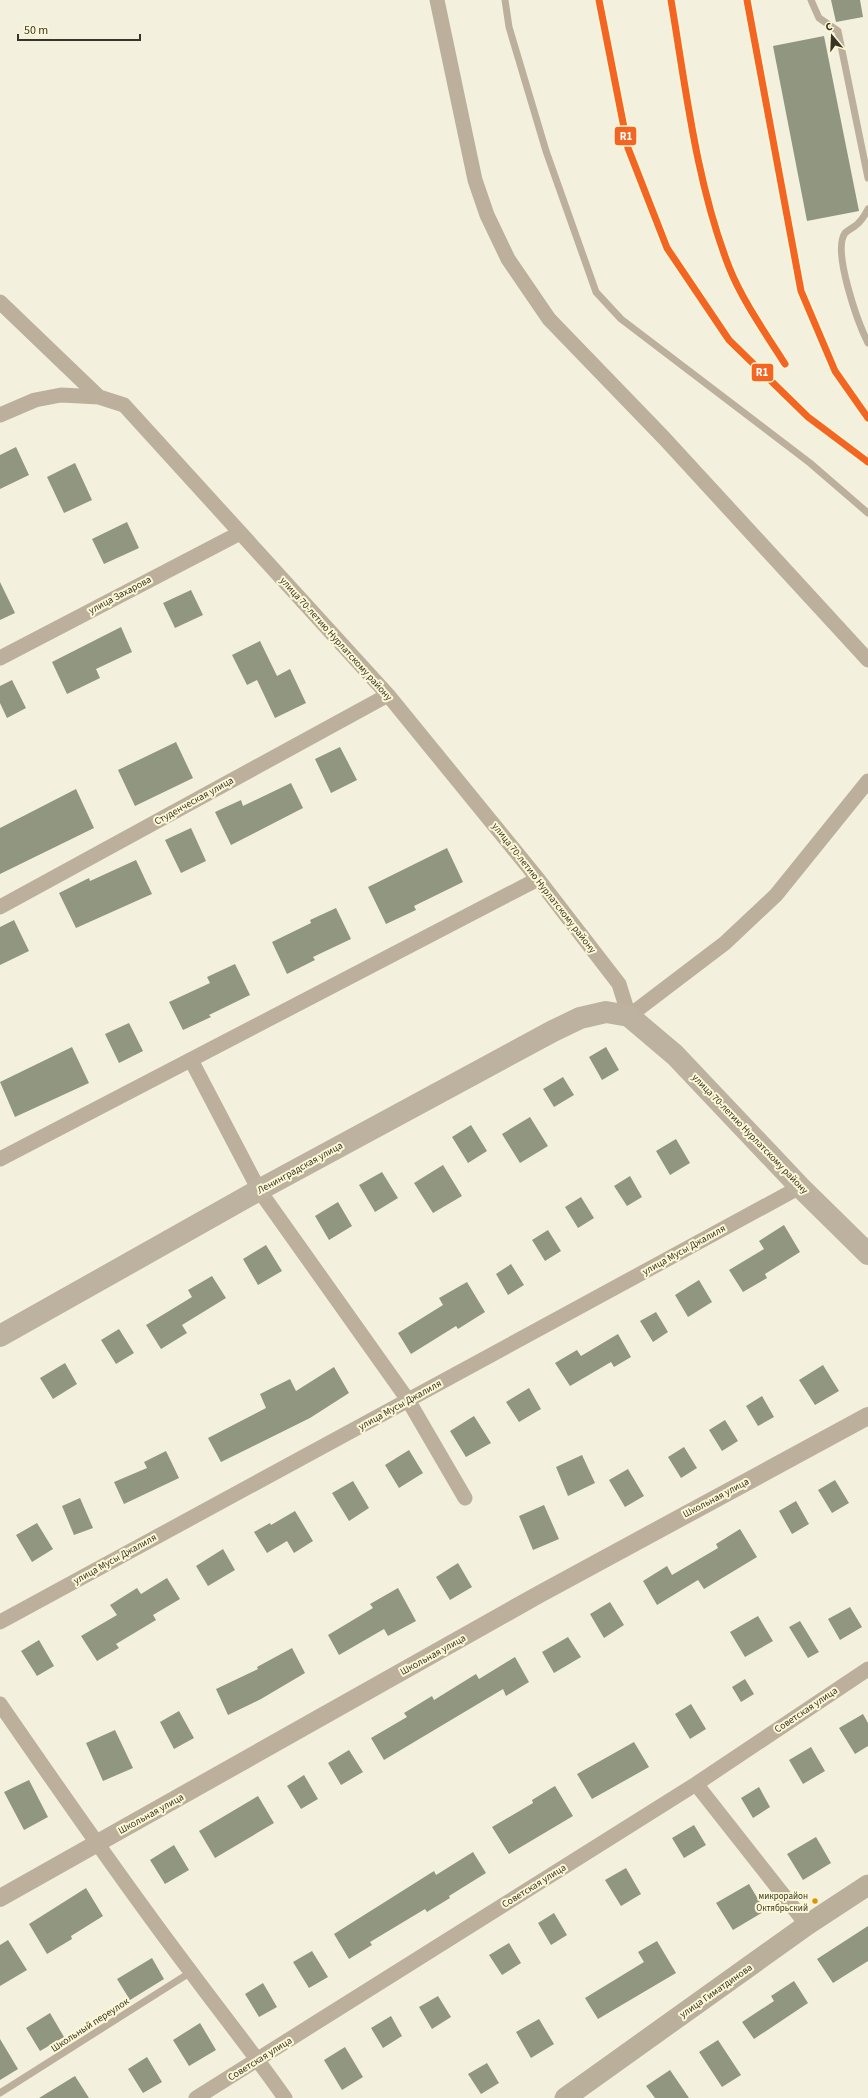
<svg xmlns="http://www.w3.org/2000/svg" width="868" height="2098" viewBox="0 0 868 2098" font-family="'Source Sans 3',sans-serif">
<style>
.building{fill:#919680}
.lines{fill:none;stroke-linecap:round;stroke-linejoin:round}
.service{stroke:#bcb09d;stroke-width:7}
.minor{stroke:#bcb09d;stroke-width:15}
.tertiary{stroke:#bcb09d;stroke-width:18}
.secondary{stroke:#baaf9b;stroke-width:21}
.primary{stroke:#bcb29f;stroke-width:22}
.rail-1-casing{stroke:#fcf7d5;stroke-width:10}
.rail-1{stroke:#f26522;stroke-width:7}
.bus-dot{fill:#da9506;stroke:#fcf7d5;stroke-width:1.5}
.labels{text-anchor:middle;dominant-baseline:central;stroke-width:4;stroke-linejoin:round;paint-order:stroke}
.bus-label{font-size:9px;fill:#383528;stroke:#fcf7d5;text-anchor:end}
.street-label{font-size:10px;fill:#383528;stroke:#fcf7d5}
.line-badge{stroke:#fcf7d5;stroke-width:1.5}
.badge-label{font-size:11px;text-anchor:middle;font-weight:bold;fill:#fff}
</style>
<rect width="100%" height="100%" fill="#f3f1de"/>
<path class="building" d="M 831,0 L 860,0 L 863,17 L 836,22 Z
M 824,36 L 859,211 L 807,221 L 773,46 Z
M 16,447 L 29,475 L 0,489 L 0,455 Z
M 75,463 L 92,500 L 64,513 L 47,477 Z
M 127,522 L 139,548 L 104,564 L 92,539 Z
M 0,582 L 15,613 L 0,620 Z
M 191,590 L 203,615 L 175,628 L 163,603 Z
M 121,627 L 132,652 L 96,669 L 100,678 L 67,694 L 52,662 Z
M 260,641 L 277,676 L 290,669 L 306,703 L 275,718 L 257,680 L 247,685 L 232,655 Z
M 12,680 L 26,708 L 7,718 L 0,703 L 0,686 Z
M 176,742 L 193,778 L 135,806 L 118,770 Z
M 340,747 L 357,780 L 331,793 L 315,759 Z
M 291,783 L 303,808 L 231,845 L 215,812 L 241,800 L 243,806 Z
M 76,789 L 94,828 L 0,874 L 0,828 Z
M 191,828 L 206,861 L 181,873 L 165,840 Z
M 447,848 L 463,882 L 414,906 L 416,910 L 386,924 L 368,887 Z
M 136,860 L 152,894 L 76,928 L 59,893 L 89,878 L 90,881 Z
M 336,908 L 351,939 L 313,957 L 315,960 L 287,974 L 272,942 L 311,923 L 310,920 Z
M 14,920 L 29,951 L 0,965 L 0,927 Z
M 235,964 L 250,995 L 209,1015 L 211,1017 L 183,1030 L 169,1002 L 210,983 L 207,977 Z
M 129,1023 L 143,1051 L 119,1063 L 105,1034 Z
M 72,1047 L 89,1083 L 15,1117 L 0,1082 Z
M 606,1047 L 619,1070 L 602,1080 L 589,1057 Z
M 563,1077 L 574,1095 L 554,1107 L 543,1089 Z
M 530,1117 L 548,1146 L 520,1163 L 502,1134 Z
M 471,1125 L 487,1151 L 468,1163 L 452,1137 Z
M 676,1139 L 690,1163 L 670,1175 L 656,1151 Z
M 443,1165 L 462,1196 L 433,1213 L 414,1183 Z
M 382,1172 L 398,1198 L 375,1212 L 359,1185 Z
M 630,1176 L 642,1197 L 627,1206 L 614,1186 Z
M 581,1197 L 594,1218 L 578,1228 L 565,1207 Z
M 338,1202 L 352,1226 L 329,1240 L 315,1216 Z
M 784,1225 L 800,1252 L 765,1274 L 767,1278 L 743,1292 L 729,1270 L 764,1249 L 759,1241 Z
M 548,1230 L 561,1251 L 545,1261 L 532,1240 Z
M 266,1245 L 282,1271 L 258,1285 L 243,1259 Z
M 511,1264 L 524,1285 L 508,1295 L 496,1274 Z
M 212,1276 L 226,1298 L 182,1325 L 187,1333 L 161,1349 L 146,1325 L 192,1297 L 188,1290 Z
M 699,1280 L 712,1302 L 688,1317 L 675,1295 Z
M 467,1282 L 485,1312 L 458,1329 L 456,1326 L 411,1354 L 398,1333 L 443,1305 L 439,1298 Z
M 656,1312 L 668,1332 L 653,1342 L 640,1321 Z
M 119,1329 L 134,1353 L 116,1364 L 101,1340 Z
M 618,1334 L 631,1357 L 614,1367 L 611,1362 L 570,1386 L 555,1363 L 577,1350 L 581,1356 Z
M 65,1363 L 77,1384 L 53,1399 L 40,1378 Z
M 823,1365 L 839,1391 L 815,1405 L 799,1380 Z
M 334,1367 L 349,1393 L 310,1418 L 221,1462 L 208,1438 L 266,1408 L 260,1394 L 290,1379 L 296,1391 Z
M 529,1388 L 541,1409 L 519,1422 L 506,1402 Z
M 762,1396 L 774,1417 L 758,1426 L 746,1406 Z
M 474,1416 L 491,1443 L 466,1457 L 450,1431 Z
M 725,1420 L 738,1441 L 722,1451 L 709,1430 Z
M 684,1447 L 697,1468 L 681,1478 L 668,1457 Z
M 409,1450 L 423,1473 L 399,1488 L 385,1465 Z
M 166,1451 L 179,1478 L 124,1504 L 114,1482 L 147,1468 L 144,1462 Z
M 582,1455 L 595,1483 L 568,1496 L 556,1467 Z
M 628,1469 L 644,1496 L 625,1507 L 609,1480 Z
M 835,1480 L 849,1503 L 832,1513 L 818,1490 Z
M 353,1481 L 369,1508 L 349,1521 L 332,1493 Z
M 80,1498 L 93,1528 L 74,1535 L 62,1506 Z
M 796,1501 L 809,1524 L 792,1534 L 779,1511 Z
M 544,1505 L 559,1539 L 533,1550 L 519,1516 Z
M 295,1511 L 313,1541 L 294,1553 L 287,1541 L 267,1553 L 254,1532 L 270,1523 L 271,1525 Z
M 37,1523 L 53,1549 L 32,1562 L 16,1535 Z
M 740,1529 L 757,1557 L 704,1589 L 698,1580 L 657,1605 L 643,1581 L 667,1566 L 672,1575 L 718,1548 L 716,1544 Z
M 223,1549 L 235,1570 L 208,1586 L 196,1566 Z
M 458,1563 L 472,1587 L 450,1600 L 436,1577 Z
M 167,1578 L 180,1599 L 153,1615 L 156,1620 L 116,1644 L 119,1648 L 97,1661 L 81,1636 L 117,1615 L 110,1605 L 137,1588 L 141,1594 Z
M 398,1588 L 416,1621 L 388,1636 L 384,1629 L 339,1655 L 328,1635 L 373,1608 L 370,1604 Z
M 610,1602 L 624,1625 L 604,1638 L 590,1614 Z
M 850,1607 L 862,1627 L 840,1640 L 828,1619 Z
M 758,1616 L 773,1641 L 745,1657 L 730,1632 Z
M 800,1621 L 819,1652 L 808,1658 L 789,1627 Z
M 568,1637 L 581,1657 L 554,1673 L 542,1652 Z
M 39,1640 L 54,1666 L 37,1676 L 21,1651 Z
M 292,1648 L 305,1673 L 261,1699 L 228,1715 L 216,1689 L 258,1669 L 257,1667 Z
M 515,1657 L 529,1682 L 506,1696 L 503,1689 L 384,1760 L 371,1738 L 407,1717 L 404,1713 L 432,1696 L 434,1700 L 476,1674 L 479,1679 Z
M 745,1679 L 754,1694 L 741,1702 L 732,1687 Z
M 691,1704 L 706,1729 L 690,1739 L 675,1714 Z
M 179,1711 L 194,1738 L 174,1749 L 160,1722 Z
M 863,1714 L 868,1723 L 868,1746 L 855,1754 L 839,1728 Z
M 115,1730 L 133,1768 L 103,1781 L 86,1743 Z
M 634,1742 L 649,1767 L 592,1799 L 577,1774 Z
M 811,1747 L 825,1771 L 803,1784 L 789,1760 Z
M 349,1750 L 363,1772 L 341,1785 L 328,1763 Z
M 304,1775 L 318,1799 L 301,1809 L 287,1786 Z
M 29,1780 L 48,1817 L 24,1830 L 4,1792 Z
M 555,1786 L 573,1816 L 509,1854 L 492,1827 L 533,1803 L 532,1800 Z
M 759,1787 L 770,1807 L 753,1818 L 741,1798 Z
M 258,1796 L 274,1823 L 215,1858 L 199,1831 Z
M 694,1825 L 706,1845 L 684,1858 L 672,1838 Z
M 816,1837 L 831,1863 L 803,1880 L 787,1854 Z
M 174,1845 L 189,1870 L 165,1884 L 150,1860 Z
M 473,1852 L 486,1873 L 449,1896 L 450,1898 L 427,1912 L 425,1909 L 370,1942 L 372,1945 L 349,1959 L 334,1934 L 434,1871 L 436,1875 Z
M 626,1868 L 641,1894 L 621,1906 L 605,1880 Z
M 749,1884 L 765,1911 L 733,1930 L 716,1903 Z
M 86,1888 L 103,1916 L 71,1936 L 72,1939 L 47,1954 L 29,1924 Z
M 554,1913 L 567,1935 L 551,1945 L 538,1923 Z
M 868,1926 L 868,1961 L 833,1983 L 817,1959 Z
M 8,1940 L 27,1970 L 0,1986 L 0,1945 Z
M 657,1941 L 676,1973 L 598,2019 L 585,1998 L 644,1962 L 638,1952 Z
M 509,1943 L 521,1963 L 502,1975 L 489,1955 Z
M 312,1951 L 328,1977 L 309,1988 L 293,1962 Z
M 152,1958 L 164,1979 L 130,2000 L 117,1979 Z
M 794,1981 L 808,2003 L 754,2039 L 742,2022 L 774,2001 L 771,1996 Z
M 263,1983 L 277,2007 L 259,2017 L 245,1994 Z
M 438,1996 L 451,2017 L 432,2029 L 419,2007 Z
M 50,2013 L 64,2037 L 40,2051 L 26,2028 Z
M 391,2016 L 402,2036 L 383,2048 L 371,2028 Z
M 539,2019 L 554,2044 L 531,2058 L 516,2032 Z
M 200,2023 L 216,2050 L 189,2066 L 173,2040 Z
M 0,2039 L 18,2069 L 0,2080 Z
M 718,2040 L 741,2075 L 722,2087 L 699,2052 Z
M 345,2047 L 363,2077 L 342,2090 L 324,2060 Z
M 147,2057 L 162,2082 L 143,2093 L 128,2069 Z
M 487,2063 L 499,2083 L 481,2094 L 468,2074 Z
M 670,2070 L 689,2098 L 655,2098 L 646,2086 Z
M 75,2076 L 89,2098 L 39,2098 Z"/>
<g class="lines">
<path class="service" d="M 505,0 L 509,27 L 546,151 L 596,292 L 621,319 L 810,463 L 868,513
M 811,0 L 819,18 L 838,31 L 868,178
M 868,209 C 865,215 862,221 855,226 C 852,228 848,230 845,233 C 832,251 858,323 868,343
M 0,2093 L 191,1972"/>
<path class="minor" d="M 437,0 L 475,180 L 487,215 L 508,259 L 549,319 L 664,438 L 868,660
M 0,302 L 99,397 L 124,405 L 388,695 L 538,879 L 619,984 L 629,1016 L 725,943 L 776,895 L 868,781
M 0,415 L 35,400 L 61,395 L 99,397
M 0,658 L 240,533
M 0,907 L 388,695
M 191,1060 L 259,1190 L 408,1400 L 465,1498
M 0,1159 L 538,879
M 0,1622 L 800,1187
M 0,1704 C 62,1794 125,1885 191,1972 C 222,2014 255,2055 285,2098
M 696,1784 L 807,1925
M 196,2098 L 696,1784 L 868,1669"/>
<path class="tertiary" d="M 0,1898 L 538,1595 L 868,1416"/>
<path class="secondary" d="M 565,2098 L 807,1925 L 868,1885"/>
<path class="primary" d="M 0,1336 L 259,1190 L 553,1031 L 580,1018 L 606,1012 L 629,1016 L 675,1055 L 800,1187 L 868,1254"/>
<g class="rail-1-casing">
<path id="rail-1" d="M 599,0 L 628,148 L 667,248 L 729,340 L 808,417 L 868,462
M 671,0 C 686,89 696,182 729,267 C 742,300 766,334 785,364
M 747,0 L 801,291 L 835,371 L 868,418"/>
</g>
<use href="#rail-1" class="rail-1"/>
</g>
<circle class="bus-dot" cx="815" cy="1901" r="3.5"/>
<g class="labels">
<g class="bus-label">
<text x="808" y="1896">микрорайон<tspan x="808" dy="12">Октябрьский</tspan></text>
</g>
<g class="street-label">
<text transform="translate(120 595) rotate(-28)">улица Захарова</text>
<text transform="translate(336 639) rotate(48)">улица 70-летию Нурлатскому району</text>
<text transform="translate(194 801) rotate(-29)">Студенческая улица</text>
<text transform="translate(544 888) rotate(52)">улица 70-летию Нурлатскому району</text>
<text transform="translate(750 1134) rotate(46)">улица 70-летию Нурлатскому району</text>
<text transform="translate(300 1168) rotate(-29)">Ленинградская улица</text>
<text transform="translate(684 1250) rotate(-29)">улица Мусы Джалиля</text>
<text transform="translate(400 1405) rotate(-29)">улица Мусы Джалиля</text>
<text transform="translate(716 1498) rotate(-28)">Школьная улица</text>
<text transform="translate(115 1559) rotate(-29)">улица Мусы Джалиля</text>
<text transform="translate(433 1655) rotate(-29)">Школьная улица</text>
<text transform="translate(806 1710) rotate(-34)">Советская улица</text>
<text transform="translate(151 1814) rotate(-29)">Школьная улица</text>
<text transform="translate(534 1886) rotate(-32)">Советская улица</text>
<text transform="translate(716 1991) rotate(-35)">улица Гиматдинова</text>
<text transform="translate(90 2025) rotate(-33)">Школьный переулок</text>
<text transform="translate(260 2059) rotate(-32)">Советская улица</text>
</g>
</g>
<g class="line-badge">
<rect x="614" y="126" width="23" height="20" rx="4" fill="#f26522"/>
<rect x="751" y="363" width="23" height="19" rx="4" fill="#f26522"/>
</g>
<g class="badge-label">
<text x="626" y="140">R1</text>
<text x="762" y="376">R1</text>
</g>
<g transform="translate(832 36) rotate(341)" stroke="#fcf7d5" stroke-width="3" paint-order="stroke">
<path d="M0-3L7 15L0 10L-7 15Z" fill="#383528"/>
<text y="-6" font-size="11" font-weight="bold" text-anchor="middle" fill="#383528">С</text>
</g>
<path d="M18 34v6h122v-6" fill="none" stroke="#383528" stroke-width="2"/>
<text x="24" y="34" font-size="12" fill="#383528" stroke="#fcf7d5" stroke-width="3" paint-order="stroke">50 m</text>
</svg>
